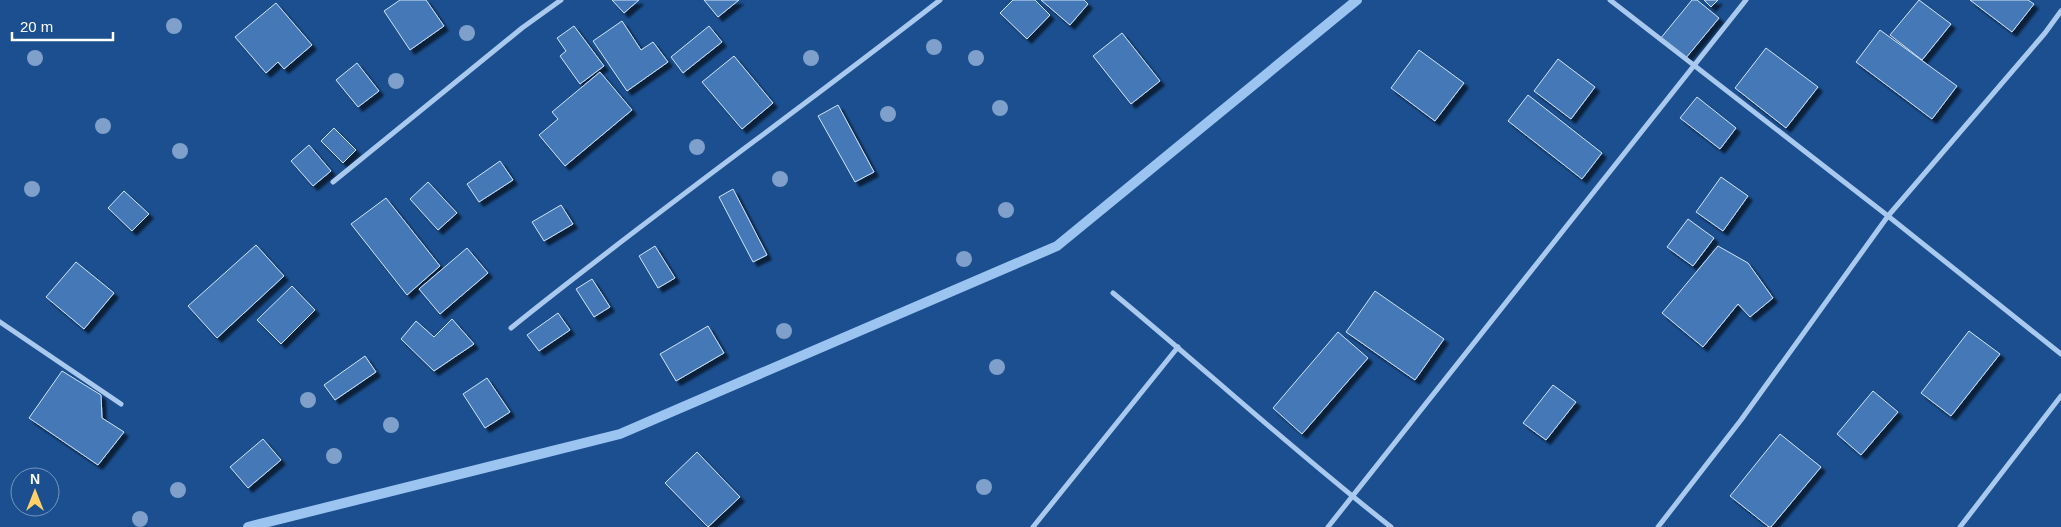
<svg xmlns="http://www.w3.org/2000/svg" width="2061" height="527" viewBox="0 0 2061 527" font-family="Helvetica,sans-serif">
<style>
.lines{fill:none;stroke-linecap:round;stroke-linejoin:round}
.stream{stroke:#9cc4f0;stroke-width:10}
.building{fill:#4478b7;stroke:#cfe3fa;filter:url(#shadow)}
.minor{stroke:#a9c9ee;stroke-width:5}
.tree{fill:#7ea0ca}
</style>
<defs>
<filter id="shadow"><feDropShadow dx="4.5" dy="4.5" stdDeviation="1" flood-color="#0009"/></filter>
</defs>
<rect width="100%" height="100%" fill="#1b4f8f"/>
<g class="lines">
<path class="stream" d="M 248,527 L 620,434 L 1057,246 L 1357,0"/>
</g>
<path class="building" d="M 400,0 L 426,0 L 444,26 L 410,50 L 384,11 Z
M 612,0 L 639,0 L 624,13 Z
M 704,0 L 739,0 L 718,17 Z
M 1013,0 L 1035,0 L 1050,15 L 1027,39 L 1000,13 Z
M 1041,0 L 1084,0 L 1088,4 L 1070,25 Z
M 1692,0 L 1697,0 L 1719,18 L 1685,59 L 1660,39 Z
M 1704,0 L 1718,0 L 1711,7 Z
M 1919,0 L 1951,24 L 1922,60 L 1890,35 Z
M 1970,0 L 2028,0 L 2034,4 L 2012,32 Z
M 276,3 L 312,45 L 284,69 L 278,62 L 266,73 L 235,37 Z
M 622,21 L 641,50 L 653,42 L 668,62 L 627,91 L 593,41 Z
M 574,26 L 604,66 L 580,84 L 560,56 L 566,51 L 557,38 Z
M 709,26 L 722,42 L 683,73 L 671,57 Z
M 1880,30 L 1957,86 L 1932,119 L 1856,62 Z
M 1122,33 L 1160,81 L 1131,104 L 1093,56 Z
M 1766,48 L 1818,87 L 1786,128 L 1735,88 Z
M 1419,50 L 1464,83 L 1435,121 L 1391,88 Z
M 734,56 L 773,103 L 742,129 L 702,82 Z
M 1558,59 L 1595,87 L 1571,119 L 1534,91 Z
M 357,63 L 379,91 L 358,107 L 336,80 Z
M 600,72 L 632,110 L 565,166 L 539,135 L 558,119 L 552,112 Z
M 1528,95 L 1602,153 L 1582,179 L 1508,121 Z
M 1697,97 L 1736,128 L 1720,149 L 1680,118 Z
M 838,105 L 874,172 L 855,182 L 818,116 Z
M 334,128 L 356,150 L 343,163 L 321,141 Z
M 309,145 L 331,171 L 313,186 L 291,161 Z
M 500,161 L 513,180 L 479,202 L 467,184 Z
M 1721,177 L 1748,196 L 1723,231 L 1696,212 Z
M 428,182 L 457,213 L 438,230 L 410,199 Z
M 733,189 L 767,255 L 753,262 L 719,197 Z
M 124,191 L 149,214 L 132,231 L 108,208 Z
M 386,198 L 440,266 L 407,295 L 351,224 Z
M 561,205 L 573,224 L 544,241 L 532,222 Z
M 1688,219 L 1714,238 L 1693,266 L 1667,247 Z
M 256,245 L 284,276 L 217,338 L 188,306 Z
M 655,246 L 675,278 L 658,288 L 639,256 Z
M 1718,246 L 1748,263 L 1773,298 L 1750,317 L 1738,304 L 1703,347 L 1662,313 Z
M 467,248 L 488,273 L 440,314 L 419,289 Z
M 76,262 L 114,293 L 84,329 L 46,297 Z
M 592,279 L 610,307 L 594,317 L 576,289 Z
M 292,286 L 315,310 L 281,344 L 257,320 Z
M 1375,291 L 1444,339 L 1415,380 L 1346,332 Z
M 558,313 L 570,330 L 539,351 L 527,335 Z
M 452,319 L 474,344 L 434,371 L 401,339 L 416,321 L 434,337 Z
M 708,326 L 724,353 L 676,381 L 660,354 Z
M 1969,331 L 2000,354 L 1951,416 L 1921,393 Z
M 1338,332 L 1368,358 L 1302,434 L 1273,408 Z
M 365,356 L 376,372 L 335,400 L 324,385 Z
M 62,371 L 101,395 L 102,418 L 124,432 L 98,465 L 29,418 Z
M 487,378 L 510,412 L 485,428 L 463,394 Z
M 1553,385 L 1576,402 L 1546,440 L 1523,423 Z
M 1873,391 L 1898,412 L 1861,455 L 1837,434 Z
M 1780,434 L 1821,467 L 1771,527 L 1769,527 L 1730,496 Z
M 263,439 L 281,460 L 248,488 L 230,467 Z
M 697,452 L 740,497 L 708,527 L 665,483 Z"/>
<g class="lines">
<path class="minor" d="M 1610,0 L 1888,216 L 2061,354
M 333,182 L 522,28 L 561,0
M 1113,293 C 1206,370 1295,452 1391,527
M 0,322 L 121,404
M 511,328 C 651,215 798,111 940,0
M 1033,527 L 1178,347
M 1328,527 L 1746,0
M 1658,527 L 1741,420 L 1888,216 L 2045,33 L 2061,11
M 1960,527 L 2061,396"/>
</g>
<g class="tree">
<circle cx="174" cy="26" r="8"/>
<circle cx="467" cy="33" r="8"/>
<circle cx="934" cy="47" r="8"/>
<circle cx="35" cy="58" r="8"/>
<circle cx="811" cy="58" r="8"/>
<circle cx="976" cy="58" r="8"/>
<circle cx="396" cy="81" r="8"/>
<circle cx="1000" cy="108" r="8"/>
<circle cx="888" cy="114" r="8"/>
<circle cx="103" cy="126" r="8"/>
<circle cx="697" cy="147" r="8"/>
<circle cx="180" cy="151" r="8"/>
<circle cx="780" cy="179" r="8"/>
<circle cx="32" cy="189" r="8"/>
<circle cx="1006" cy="210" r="8"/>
<circle cx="964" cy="259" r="8"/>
<circle cx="784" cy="331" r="8"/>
<circle cx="997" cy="367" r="8"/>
<circle cx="308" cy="400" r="8"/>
<circle cx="391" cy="425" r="8"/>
<circle cx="334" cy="456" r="8"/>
<circle cx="984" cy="487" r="8"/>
<circle cx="178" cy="490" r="8"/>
<circle cx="140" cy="519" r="8"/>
</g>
<g transform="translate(35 492)"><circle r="24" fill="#1b4f8f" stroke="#7695bc"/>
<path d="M0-4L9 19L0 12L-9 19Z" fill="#ffd166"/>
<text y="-8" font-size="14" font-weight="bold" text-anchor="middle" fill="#ffffff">N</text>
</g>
<path d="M12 32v8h101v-8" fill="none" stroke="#ffffff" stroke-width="2.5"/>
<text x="20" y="32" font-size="15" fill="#ffffff" stroke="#1b4f8f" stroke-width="4" paint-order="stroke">20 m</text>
</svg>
